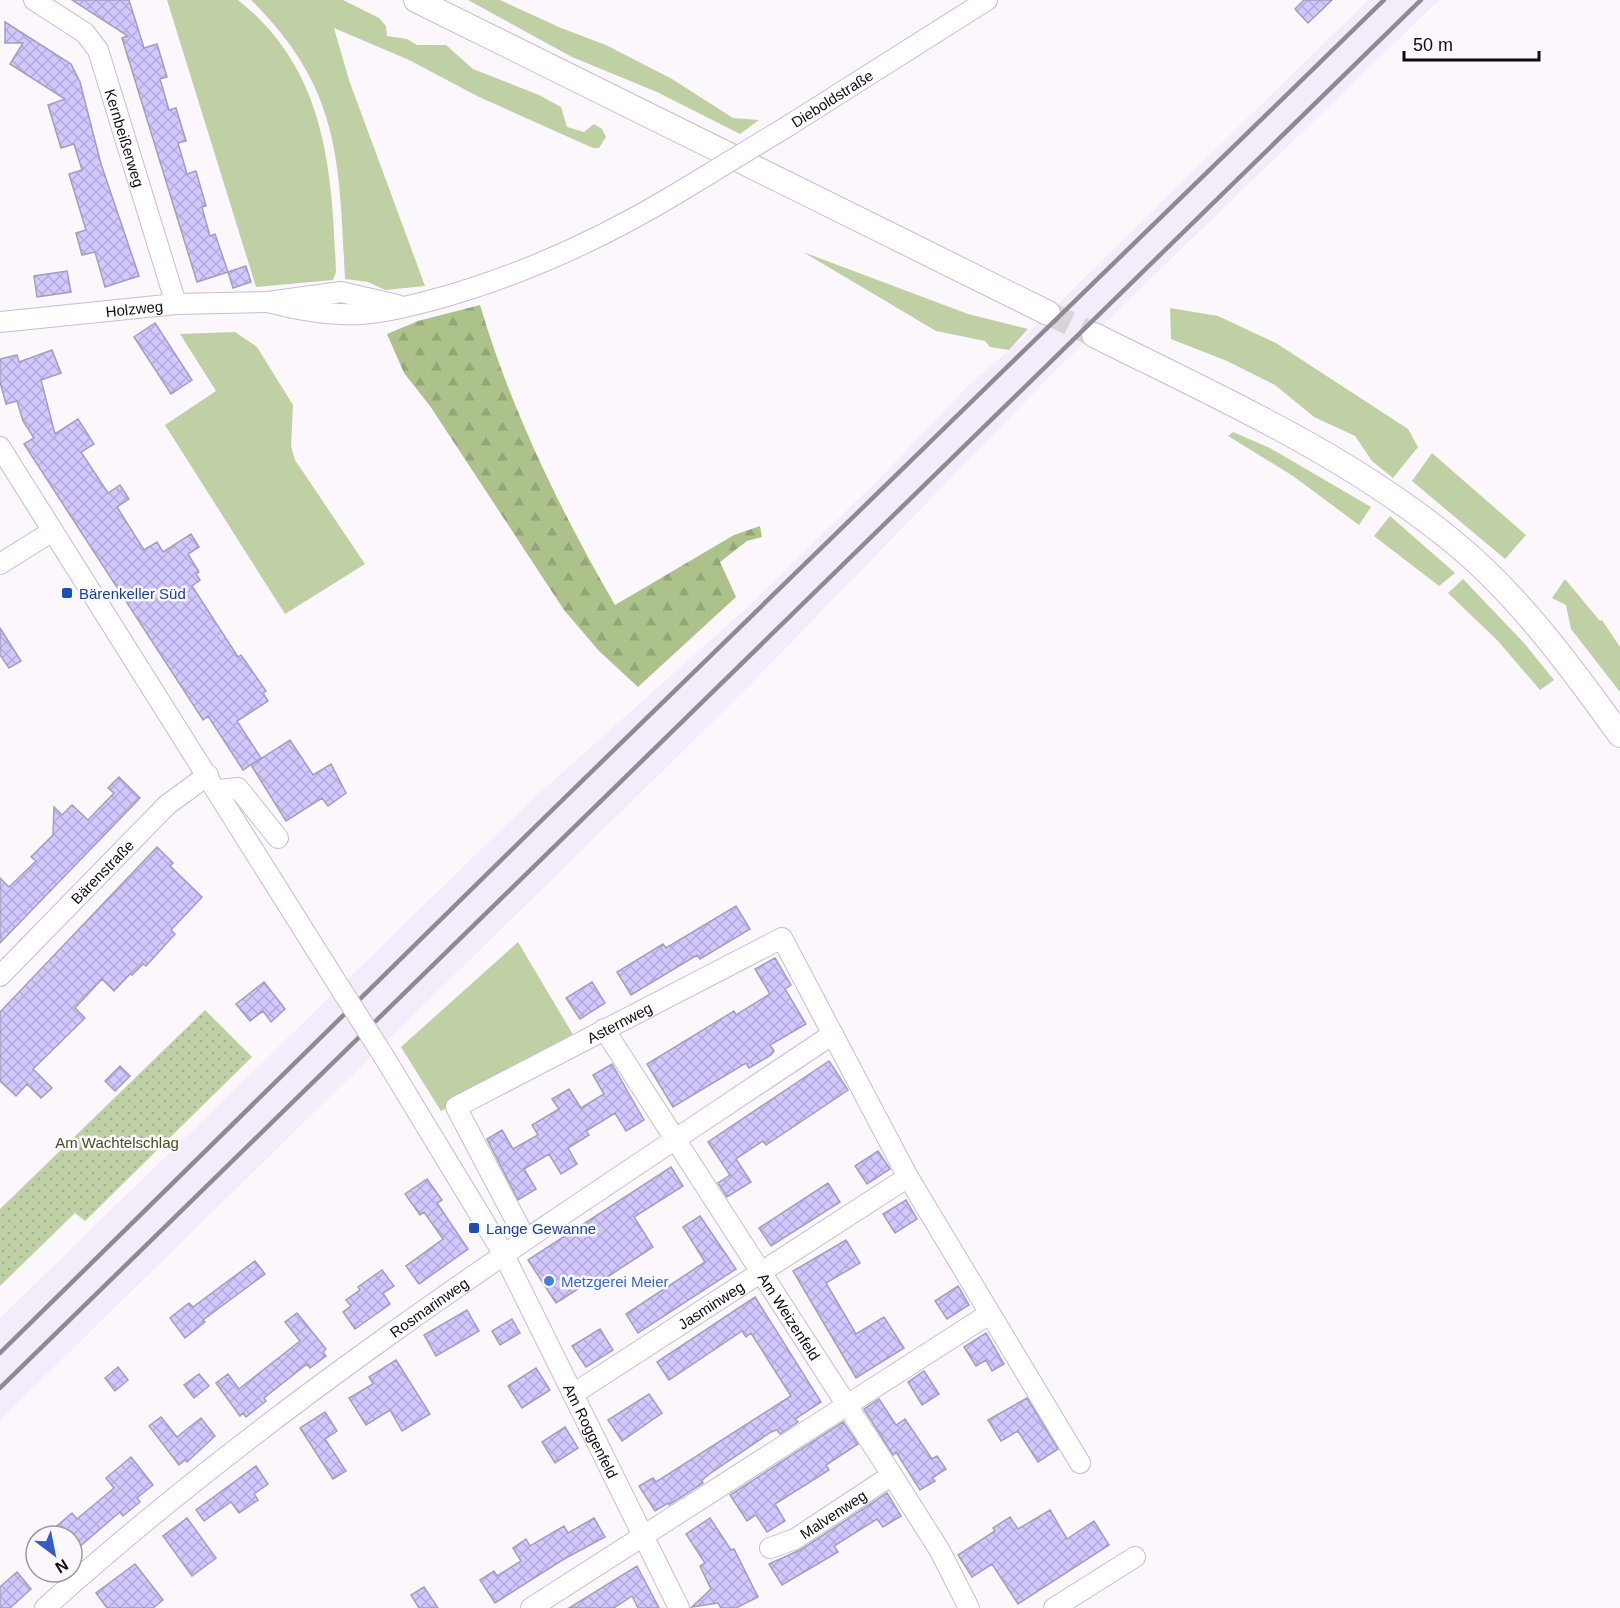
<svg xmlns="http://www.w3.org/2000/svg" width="1620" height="1608" viewBox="0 0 1620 1608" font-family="Helvetica,sans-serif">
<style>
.built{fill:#f4ecfa}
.grass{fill:#bfd0a4}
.forest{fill:url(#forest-firs)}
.garden{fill:url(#garden-dots)}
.building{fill:url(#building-cross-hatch);stroke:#a39ebc;stroke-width:1.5}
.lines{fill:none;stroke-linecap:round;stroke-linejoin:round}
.major-tunnel{stroke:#d8d4da;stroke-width:24;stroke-dasharray:24 12;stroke-linecap:butt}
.minor-casing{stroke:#cabbd7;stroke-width:22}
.major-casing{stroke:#cabbd7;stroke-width:26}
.minor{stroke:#fff;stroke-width:20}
.major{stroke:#fff;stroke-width:24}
.rail{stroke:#8e8a91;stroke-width:4.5}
.minor-bridge-casing{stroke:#cabbd7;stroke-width:22;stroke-linecap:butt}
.minor-bridge{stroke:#fff;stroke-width:20}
.transit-dot{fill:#1a4fb4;stroke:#fbf7fd;stroke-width:2}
.shop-dot{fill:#3f7fe0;stroke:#fbf7fd;stroke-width:2}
.labels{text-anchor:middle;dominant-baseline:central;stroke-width:5;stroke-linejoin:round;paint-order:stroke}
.street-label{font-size:15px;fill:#100b15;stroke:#fbf7fd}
.transit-label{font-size:15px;fill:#164399;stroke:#fbf7fd;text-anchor:start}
.park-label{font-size:15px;fill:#3f5117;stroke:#fbf7fd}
.shop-label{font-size:15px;fill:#366cbe;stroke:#fbf7fd;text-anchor:start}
</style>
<defs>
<pattern id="forest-firs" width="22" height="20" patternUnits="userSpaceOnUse" patternTransform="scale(1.5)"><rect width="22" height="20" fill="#adc28b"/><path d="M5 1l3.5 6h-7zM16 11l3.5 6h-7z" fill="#94a577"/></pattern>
<pattern id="garden-dots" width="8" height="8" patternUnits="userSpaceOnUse" patternTransform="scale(1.5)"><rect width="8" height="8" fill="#bfd0a4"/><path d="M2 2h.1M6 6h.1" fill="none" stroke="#a3b18c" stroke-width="1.8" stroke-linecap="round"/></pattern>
<pattern id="building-cross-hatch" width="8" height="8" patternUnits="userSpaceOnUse" patternTransform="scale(1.5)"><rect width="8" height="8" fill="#d2c7ff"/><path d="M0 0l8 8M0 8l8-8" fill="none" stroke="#b3aada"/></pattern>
</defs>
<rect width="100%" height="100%" fill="#fbf7fd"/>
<path class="built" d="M 1368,0 L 1439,0 L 1055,371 L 734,701 L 0,1420 L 0,1318 L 535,797 L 750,605 L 882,476 L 968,386 L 1022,339 Z"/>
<path class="grass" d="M 167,0 L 238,0 C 326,70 332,168 336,272 L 333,280 L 256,287 Z
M 251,0 L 343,0 L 379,18 L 386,26 L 387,36 L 407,39 L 417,45 L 446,45 L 473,69 L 539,95 L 561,107 L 567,127 L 584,132 L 594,124 L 602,129 L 606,137 L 599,148 L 593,148 L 479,97 L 409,60 L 334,28 L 349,80 L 425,286 L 385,290 L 368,282 L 345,279 C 339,161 341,89 251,0 Z
M 468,0 L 500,0 L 561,28 L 606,45 L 672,79 L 733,118 L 759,120 L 740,134 L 657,92 L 572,57 Z
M 803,252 L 968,314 L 1028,329 L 1009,350 L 990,347 L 985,341 L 936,331 Z
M 1170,308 L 1218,316 L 1276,343 L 1408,429 L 1418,447 L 1393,478 L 1372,461 L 1355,436 L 1314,417 L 1275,385 L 1227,361 L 1171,339 Z
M 235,332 L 257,347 L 293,405 L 291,446 L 295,460 L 365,564 L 285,614 L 165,425 L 216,391 L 180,334 Z
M 1233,432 L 1270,448 L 1371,507 L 1359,525 L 1293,476 L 1228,436 Z
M 1432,453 L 1526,535 L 1505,559 L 1412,481 Z
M 1390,516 L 1455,573 L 1439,586 L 1374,536 Z
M 1463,579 L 1524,643 L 1554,680 L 1540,690 L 1498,641 L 1448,593 Z
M 1565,579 L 1600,621 L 1602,620 L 1620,647 L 1620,692 L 1571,629 L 1566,605 L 1552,598 Z
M 518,942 L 575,1038 L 441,1111 L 401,1047 Z"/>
<path class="forest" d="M 480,305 C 511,410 560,510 615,605 L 734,535 L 760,526 L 762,537 L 747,541 L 720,562 L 736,597 L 638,687 L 599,651 L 564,610 L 430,406 L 404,373 L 387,334 L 418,321 Z"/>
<path class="garden" d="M 205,1010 L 252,1057 L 85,1221 L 75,1213 L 0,1286 L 0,1209 Z"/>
<path class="building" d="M 72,0 L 129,0 L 144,48 L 157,44 L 167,77 L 160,79 L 169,110 L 176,108 L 186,141 L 178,143 L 187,174 L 196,171 L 206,206 L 202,207 L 206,222 L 210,236 L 215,234 L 228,272 L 197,282 L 122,38 L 128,36 Z
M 1304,0 L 1332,0 L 1308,23 L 1295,9 Z
M 5,22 L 71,64 L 80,82 L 101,164 L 139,276 L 105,287 L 95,252 L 82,255 L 76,233 L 86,230 L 69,174 L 82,170 L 74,144 L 61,148 L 48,105 L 65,99 L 10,64 L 23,43 L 5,43 Z
M 246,266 L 251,282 L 233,288 L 228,272 Z
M 67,271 L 71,292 L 37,297 L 34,276 Z
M 155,323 L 192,380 L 171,394 L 134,337 Z
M 52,350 L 61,373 L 41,380 L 55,434 L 78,419 L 94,444 L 81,452 L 108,493 L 120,485 L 129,499 L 117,507 L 144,550 L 157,542 L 163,552 L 191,534 L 199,547 L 188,554 L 199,572 L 196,574 L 200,580 L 192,586 L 238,657 L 241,655 L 266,691 L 263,693 L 268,701 L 237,721 L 261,758 L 243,770 L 208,716 L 203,720 L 24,444 L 34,438 L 23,421 L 17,401 L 6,404 L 0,382 L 0,359 L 17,355 L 19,362 Z
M 0,628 L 21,661 L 9,668 L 0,655 Z
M 290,740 L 313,775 L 331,764 L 346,793 L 328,806 L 322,798 L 286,821 L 251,765 Z
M 119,777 L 140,798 L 0,943 L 0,878 L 9,887 L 36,861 L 31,857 L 53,835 L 54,807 L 62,815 L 72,805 L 88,820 L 114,793 L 108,788 Z
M 157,847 L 173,863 L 170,866 L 202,897 L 171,930 L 175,934 L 146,966 L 143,964 L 132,975 L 130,974 L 114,991 L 102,979 L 75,1008 L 85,1018 L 33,1069 L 52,1088 L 41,1098 L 27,1084 L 16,1096 L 0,1081 L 0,1012 Z
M 736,906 L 750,929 L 700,959 L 697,955 L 631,995 L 617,972 L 663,944 L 666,948 Z
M 775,958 L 791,985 L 785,989 L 806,1024 L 770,1045 L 774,1051 L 771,1055 L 749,1068 L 746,1063 L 673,1107 L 647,1064 L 734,1011 L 736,1015 L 770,994 L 755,969 Z
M 264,982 L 285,1009 L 271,1022 L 263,1011 L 250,1021 L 236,1004 Z
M 592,982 L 605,1003 L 580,1019 L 566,998 Z
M 829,1061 L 848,1090 L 766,1145 L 763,1141 L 736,1159 L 751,1182 L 727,1197 L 718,1183 L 730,1175 L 708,1142 Z
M 612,1064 L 644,1120 L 626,1131 L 615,1113 L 586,1131 L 589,1135 L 568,1148 L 577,1164 L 561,1174 L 549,1154 L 524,1169 L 536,1189 L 518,1200 L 487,1139 L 502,1130 L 513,1149 L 538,1135 L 532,1125 L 559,1109 L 552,1099 L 569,1089 L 581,1108 L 604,1094 L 593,1075 Z
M 120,1066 L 130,1076 L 115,1091 L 105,1081 Z
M 878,1151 L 890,1169 L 867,1184 L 855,1166 Z
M 671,1167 L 683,1186 L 634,1217 L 653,1247 L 592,1287 L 589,1282 L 556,1303 L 528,1260 Z
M 427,1179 L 442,1200 L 437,1203 L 468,1249 L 419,1284 L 406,1266 L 443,1239 L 424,1212 L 420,1215 L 405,1194 Z
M 828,1183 L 840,1202 L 771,1246 L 759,1228 Z
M 906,1200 L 917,1219 L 895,1233 L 883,1214 Z
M 700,1216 L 736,1269 L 638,1333 L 626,1314 L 705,1262 L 683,1227 Z
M 846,1240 L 860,1263 L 826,1283 L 856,1334 L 884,1317 L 904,1348 L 856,1378 L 793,1271 Z
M 255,1261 L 265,1274 L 203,1320 L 205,1322 L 185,1338 L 170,1318 L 189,1303 L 193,1307 Z
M 382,1270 L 394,1286 L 383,1293 L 390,1304 L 355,1329 L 343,1312 L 351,1306 L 346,1300 L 360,1290 L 358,1287 Z
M 958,1286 L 969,1305 L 947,1319 L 935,1301 Z
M 755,1297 L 821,1402 L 795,1419 L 798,1422 L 780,1434 L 777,1430 L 771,1432 L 711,1473 L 702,1480 L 703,1483 L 669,1505 L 668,1503 L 655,1511 L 639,1486 L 653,1478 L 656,1482 L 791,1396 L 751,1333 L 746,1337 L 742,1331 L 669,1380 L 657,1362 Z
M 467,1310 L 479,1331 L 436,1356 L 424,1335 Z
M 297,1313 L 326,1349 L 323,1352 L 326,1356 L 310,1368 L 307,1364 L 264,1398 L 266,1401 L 246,1417 L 243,1413 L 240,1416 L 216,1383 L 228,1374 L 239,1389 L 300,1341 L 285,1322 Z
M 512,1319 L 520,1333 L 500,1345 L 492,1331 Z
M 600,1329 L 613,1350 L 586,1367 L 572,1346 Z
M 986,1333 L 1004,1364 L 992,1371 L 986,1360 L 976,1366 L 964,1347 Z
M 396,1360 L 430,1414 L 402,1431 L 390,1410 L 366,1425 L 349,1398 L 373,1384 L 369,1377 Z
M 118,1367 L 128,1380 L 115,1391 L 105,1378 Z
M 536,1368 L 550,1390 L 522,1408 L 508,1386 Z
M 924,1371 L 939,1394 L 922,1405 L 908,1382 Z
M 199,1374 L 209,1386 L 194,1398 L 184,1385 Z
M 649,1394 L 662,1413 L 622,1441 L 608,1420 Z
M 1027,1398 L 1058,1449 L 1038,1462 L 1018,1431 L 1001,1441 L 988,1420 Z
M 879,1399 L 896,1425 L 905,1419 L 932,1459 L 937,1456 L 946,1469 L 932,1478 L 935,1481 L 920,1490 L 896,1452 L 893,1455 L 864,1409 Z
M 325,1412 L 337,1431 L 325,1439 L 346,1471 L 333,1479 L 300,1428 Z
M 161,1417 L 177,1437 L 201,1418 L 215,1436 L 187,1462 L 185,1460 L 179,1465 L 149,1426 Z
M 843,1422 L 858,1444 L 826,1465 L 829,1470 L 775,1504 L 785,1521 L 767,1532 L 756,1515 L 747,1521 L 730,1495 Z
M 565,1427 L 578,1448 L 555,1463 L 542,1442 Z
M 131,1457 L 153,1485 L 137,1498 L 140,1502 L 123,1516 L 120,1512 L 72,1553 L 72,1536 L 45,1536 L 72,1513 L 77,1519 L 114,1488 L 106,1478 Z
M 256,1466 L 268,1484 L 254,1494 L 258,1500 L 239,1513 L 231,1502 L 204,1521 L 196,1510 Z
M 887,1493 L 901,1516 L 883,1527 L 877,1519 L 834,1546 L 838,1552 L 782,1585 L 769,1564 L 802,1549 Z
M 1050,1510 L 1067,1539 L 1094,1521 L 1109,1545 L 1018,1604 L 992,1564 L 972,1577 L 958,1555 L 995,1531 L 993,1528 L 1010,1517 L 1018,1529 Z
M 187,1518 L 216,1558 L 192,1576 L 163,1536 Z
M 594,1518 L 605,1537 L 564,1559 L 495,1603 L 480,1580 L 494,1571 L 497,1576 L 521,1561 L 513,1548 L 526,1539 L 530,1546 L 564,1526 L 568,1533 Z
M 710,1518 L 731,1550 L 734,1549 L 758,1597 L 736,1608 L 721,1608 L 718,1603 L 692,1607 L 711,1589 L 700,1566 L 705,1563 L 686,1534 Z
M 135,1564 L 163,1600 L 153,1608 L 107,1608 L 96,1593 Z
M 637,1566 L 659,1608 L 638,1608 L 632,1596 L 614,1608 L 569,1608 Z
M 17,1572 L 31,1589 L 10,1608 L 0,1608 L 0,1587 Z
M 424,1587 L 438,1608 L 419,1608 L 411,1595 Z"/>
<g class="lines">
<path class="major-tunnel" d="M 1048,313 L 1094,335"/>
<g class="minor-casing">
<g id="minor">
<path id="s1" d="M 34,0 L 85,33 L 98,50 L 176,304"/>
<path id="s2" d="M 788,126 L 987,0"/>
<path d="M 268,302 C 291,308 315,313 340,314 C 369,316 397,309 425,302 C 513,279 598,241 676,194"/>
<path id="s3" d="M 0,322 L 176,304 L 268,302 L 341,292 L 397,305"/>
<path d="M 0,447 L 337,983"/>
<path d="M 0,564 L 51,532"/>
<path d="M 218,790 L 238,788 L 278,838"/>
<path id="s4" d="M 0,976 L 167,805 L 208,775"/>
<path id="s5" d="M 604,1029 L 892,1475 L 940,1551 L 969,1608"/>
<path id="s6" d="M 383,1055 L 503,1253 L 679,1608"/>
<path id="s7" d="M 525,1238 L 456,1107 L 782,938 L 908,1177 L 1080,1463"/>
<path id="s8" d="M 573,1394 L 908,1177"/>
<path id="s9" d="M 770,1548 L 795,1539 L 892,1475"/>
<path id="s10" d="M 45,1608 C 287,1390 563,1215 833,1034"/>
<path d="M 531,1608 L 989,1314"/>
<path d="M 1054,1608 L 1135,1557"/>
</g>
</g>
<g class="major-casing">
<path id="major" d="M 416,0 L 1048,313
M 1094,335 C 1216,396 1345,453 1451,540 C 1517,593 1571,667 1620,735"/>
</g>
<use href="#minor" class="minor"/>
<use href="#major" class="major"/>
<path class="rail" d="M 0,1353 L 543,819 L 1384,0
M 0,1388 L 1421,0"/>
<g class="minor-bridge-casing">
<path id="minor-bridge" d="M 676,194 L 788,126
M 337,983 L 383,1055"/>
</g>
<use href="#minor-bridge" class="minor-bridge"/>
</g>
<g class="transit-dot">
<rect x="61" y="587" width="12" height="12" rx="3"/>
<rect x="468" y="1222" width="12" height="12" rx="3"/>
</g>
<circle class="shop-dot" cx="549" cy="1281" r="6"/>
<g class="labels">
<g class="street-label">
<text stroke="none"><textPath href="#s2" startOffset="52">Dieboldstraße</textPath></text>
<text stroke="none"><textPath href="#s1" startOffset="174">Kernbeißerweg</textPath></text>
<text stroke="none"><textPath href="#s3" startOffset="135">Holzweg</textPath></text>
<text stroke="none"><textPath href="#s4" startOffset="146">Bärenstraße</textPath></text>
<text stroke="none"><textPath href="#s7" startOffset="332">Asternweg</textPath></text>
<text stroke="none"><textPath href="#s8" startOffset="164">Jasminweg</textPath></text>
<text stroke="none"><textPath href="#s10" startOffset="488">Rosmarinweg</textPath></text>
<text stroke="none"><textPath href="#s5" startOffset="342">Am Weizenfeld</textPath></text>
<text stroke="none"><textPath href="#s6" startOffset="430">Am Roggenfeld</textPath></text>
<text stroke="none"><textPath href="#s9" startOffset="72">Malvenweg</textPath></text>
</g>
<g class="transit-label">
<text x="79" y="593">Bärenkeller Süd</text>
<text x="486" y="1228">Lange Gewanne</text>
</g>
<g class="park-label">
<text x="117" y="1142">Am Wachtelschlag</text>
</g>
<g class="shop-label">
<text x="561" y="1281">Metzgerei Meier</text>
</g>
</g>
<g transform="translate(54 1554) rotate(148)"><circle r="28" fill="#fbf7fd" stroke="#9d99a0" stroke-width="1.5"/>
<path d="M0-4.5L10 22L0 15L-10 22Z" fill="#345bcb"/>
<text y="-9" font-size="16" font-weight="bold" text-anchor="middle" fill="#100b15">N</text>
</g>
<path d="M1404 51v9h135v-9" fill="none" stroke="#100b15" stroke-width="3"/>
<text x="1413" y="51" font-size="18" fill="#100b15" stroke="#fbf7fd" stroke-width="4.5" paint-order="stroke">50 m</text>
</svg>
